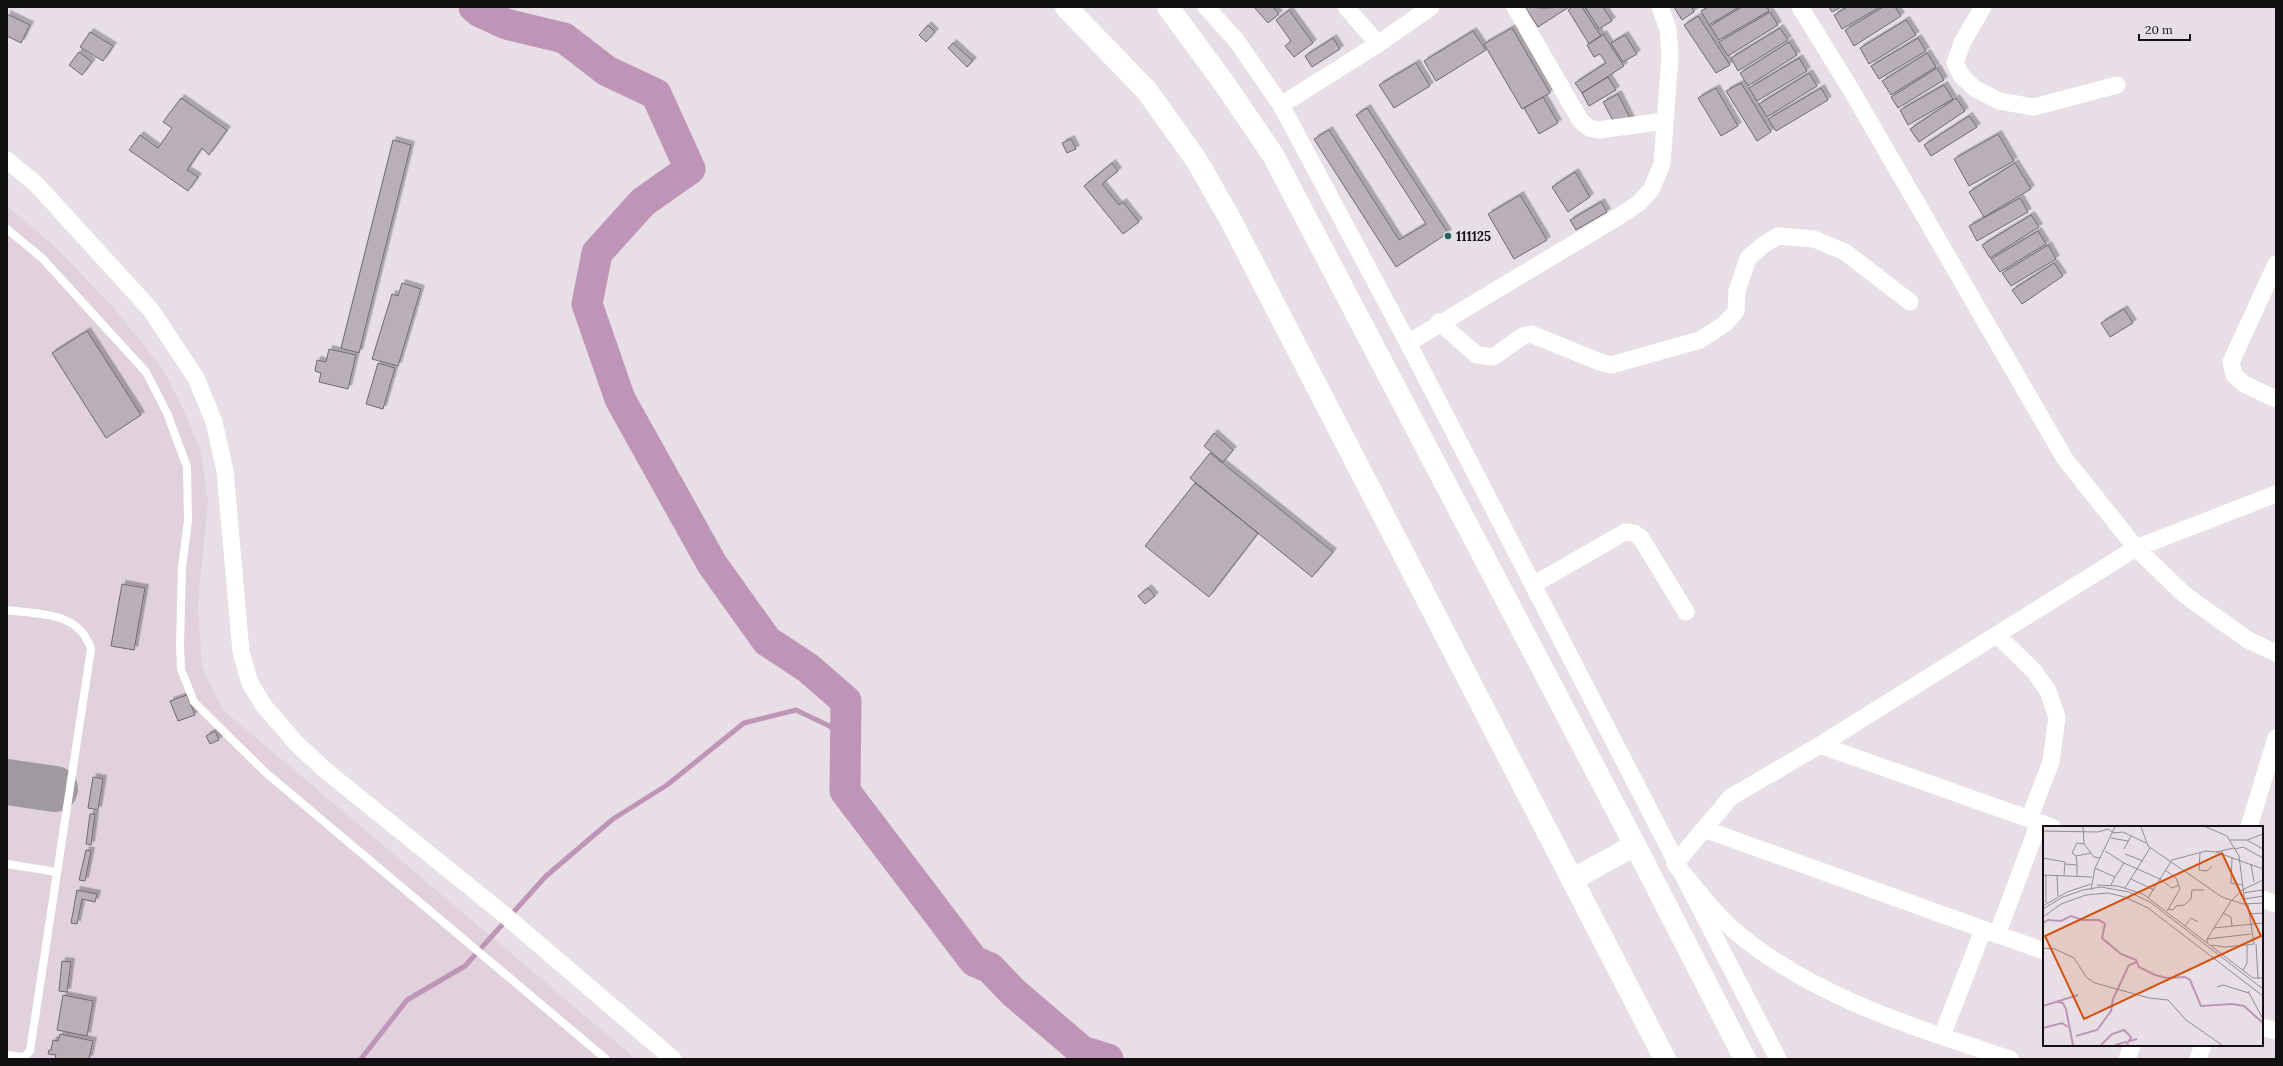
<svg xmlns="http://www.w3.org/2000/svg" width="2283" height="1066" viewBox="0 0 2283 1066" font-family="Lora,serif">
<style>
.built{fill:#e0d1dd}
.lines{fill:none;stroke-linecap:round;stroke-linejoin:round}
.stream{stroke:#be95b7;stroke-width:5}
.river{stroke:#be95b7;stroke-width:31}
.taxiway{stroke:#a0999f;stroke-width:46}
.building{fill:#b8b0b6;stroke:#71696f;filter:url(#shadow)}
.service{stroke:#fff;stroke-width:8}
.minor{stroke:#fff;stroke-width:17}
.secondary{stroke:#fff;stroke-width:22}
.poi-dot{fill:#1f675d;stroke:#e8dfe6;stroke-width:1.5}
.labels{text-anchor:middle;dominant-baseline:central;stroke-width:3;stroke-linejoin:round;paint-order:stroke}
.poi-label{font-size:13px;font-weight:bold;fill:#131013;stroke:#e8dfe6;text-anchor:start}
.inset-river{fill:none;stroke:#be95b7;stroke-width:2}
.inset-road{fill:none;stroke:#938c92;stroke-width:1}
.view{fill:#d3520d;fill-opacity:0.15;stroke:#d3520d;stroke-width:2}
.inset-edge{fill:none;stroke:#131013;stroke-width:2}
</style>
<defs>
<filter id="shadow"><feDropShadow dx="3.5" dy="-3.5" stdDeviation="0" flood-color="#0004"/></filter>
</defs>
<rect width="100%" height="100%" fill="#e8dfe6"/>
<path class="built" d="M 7,206 L 53,245 L 113,307 L 162,368 L 181,404 L 201,451 L 208,502 L 198,604 L 202,667 L 223,710 L 636,1059 L 7,1059 Z"/>
<g class="lines">
<path class="stream" d="M 361,1059 L 407,1000 L 465,966 L 546,876 L 613,819 L 667,785 L 744,723 L 796,710 L 846,734"/>
<path class="river" d="M 474,7 L 480,12 L 506,24 L 564,38 L 607,71 L 656,94 L 690,169 L 643,202 L 597,253 L 587,304 L 620,399 L 712,564 L 767,641 L 808,668 L 846,701 L 845,791 L 974,961 L 990,968 L 1013,992 L 1082,1051 L 1108,1059"/>
<path class="taxiway" d="M 7,782 L 55,789"/>
</g>
<path class="building" d="M 1254,7 L 1273,7 L 1279,14 L 1268,23 Z
M 1525,7 L 1544,8 L 1569,7 L 1538,27 Z
M 1572,7 L 1582,7 L 1601,36 L 1589,44 L 1568,10 Z
M 1585,7 L 1603,7 L 1612,21 L 1599,29 Z
M 1674,7 L 1692,7 L 1694,12 L 1682,20 Z
M 1708,7 L 1739,7 L 1709,25 L 1701,11 Z
M 1742,7 L 1767,7 L 1769,11 L 1719,40 L 1710,26 Z
M 1829,7 L 1841,7 L 1832,12 Z
M 1847,7 L 1880,7 L 1842,29 L 1834,15 Z
M 1883,7 L 1895,7 L 1901,16 L 1854,46 L 1845,30 Z
M 1289,10 L 1313,43 L 1294,57 L 1285,46 L 1291,41 L 1276,20 Z
M 1770,12 L 1778,25 L 1728,56 L 1719,42 Z
M 7,14 L 30,25 L 21,43 L 7,36 Z
M 1698,16 L 1730,65 L 1716,73 L 1684,25 Z
M 1906,20 L 1916,35 L 1869,64 L 1860,48 Z
M 928,25 L 935,32 L 926,42 L 919,35 Z
M 1512,28 L 1550,93 L 1522,109 L 1484,44 Z
M 1780,28 L 1788,40 L 1738,71 L 1731,58 Z
M 1473,31 L 1486,50 L 1436,81 L 1424,61 Z
M 90,32 L 113,46 L 103,61 L 80,47 Z
M 1603,34 L 1624,66 L 1582,93 L 1575,83 L 1606,63 L 1600,54 L 1594,57 L 1587,45 Z
M 1625,35 L 1637,54 L 1623,62 L 1611,43 Z
M 1333,38 L 1340,49 L 1312,67 L 1305,56 Z
M 1918,38 L 1926,51 L 1879,79 L 1871,66 Z
M 1789,42 L 1797,55 L 1748,86 L 1740,73 Z
M 953,43 L 973,61 L 967,67 L 948,48 Z
M 79,52 L 92,62 L 82,75 L 69,65 Z
M 1927,53 L 1936,67 L 1891,95 L 1882,81 Z
M 1799,58 L 1807,71 L 1757,101 L 1749,88 Z
M 1416,63 L 1430,86 L 1394,108 L 1379,85 Z
M 1937,68 L 1944,80 L 1898,108 L 1891,97 Z
M 1809,73 L 1817,86 L 1767,117 L 1759,104 Z
M 1608,77 L 1616,90 L 1589,106 L 1582,93 Z
M 1741,83 L 1771,132 L 1757,141 L 1726,91 Z
M 1944,85 L 1953,99 L 1908,125 L 1900,110 Z
M 1716,88 L 1738,126 L 1721,136 L 1698,98 Z
M 1821,88 L 1828,100 L 1776,131 L 1768,119 Z
M 1618,94 L 1631,120 L 1617,128 L 1603,102 Z
M 1543,97 L 1558,123 L 1539,134 L 1524,108 Z
M 181,98 L 227,130 L 209,155 L 202,148 L 187,170 L 198,177 L 188,191 L 129,150 L 140,135 L 158,148 L 172,128 L 163,122 Z
M 1956,98 L 1965,111 L 1919,142 L 1910,129 Z
M 1367,108 L 1448,233 L 1396,267 L 1314,139 L 1329,130 L 1399,240 L 1426,224 L 1356,115 Z
M 1969,116 L 1977,127 L 1931,156 L 1924,145 Z
M 1998,134 L 2014,161 L 1969,186 L 1954,159 Z
M 1071,139 L 1076,149 L 1067,153 L 1062,143 Z
M 393,140 L 411,145 L 359,353 L 341,348 Z
M 1112,163 L 1118,171 L 1102,184 L 1119,205 L 1123,202 L 1139,222 L 1123,234 L 1084,186 Z
M 2015,163 L 2031,189 L 1984,217 L 1969,192 Z
M 1575,172 L 1590,197 L 1568,212 L 1552,187 Z
M 1520,195 L 1547,240 L 1514,259 L 1488,214 Z
M 2020,198 L 2028,212 L 1977,241 L 1969,226 Z
M 1601,202 L 1607,212 L 1576,230 L 1570,220 Z
M 2031,215 L 2039,227 L 1990,258 L 1982,245 Z
M 2038,231 L 2046,244 L 2000,272 L 1991,259 Z
M 2048,245 L 2056,259 L 2011,286 L 2002,273 Z
M 2054,263 L 2063,276 L 2022,304 L 2012,290 Z
M 402,283 L 421,289 L 398,366 L 372,359 L 392,294 L 398,296 Z
M 2124,309 L 2133,323 L 2110,337 L 2101,323 Z
M 87,331 L 141,415 L 106,438 L 52,353 Z
M 329,349 L 356,355 L 348,389 L 319,382 L 321,373 L 315,371 L 317,360 L 326,362 Z
M 378,363 L 395,368 L 383,409 L 366,404 Z
M 1214,433 L 1233,450 L 1223,462 L 1204,446 Z
M 1210,453 L 1333,552 L 1312,577 L 1190,478 Z
M 1195,483 L 1258,533 L 1209,597 L 1145,546 Z
M 122,584 L 145,588 L 134,650 L 111,646 Z
M 1148,588 L 1155,596 L 1145,604 L 1138,596 Z
M 187,695 L 195,715 L 178,721 L 170,701 Z
M 215,731 L 219,740 L 210,744 L 206,736 Z
M 93,777 L 103,779 L 98,810 L 88,808 Z
M 90,814 L 95,814 L 91,845 L 86,844 Z
M 86,850 L 91,851 L 85,881 L 79,880 Z
M 77,890 L 97,894 L 95,902 L 82,899 L 77,924 L 71,923 Z
M 62,961 L 71,962 L 67,992 L 59,991 Z
M 63,995 L 93,1001 L 87,1036 L 57,1030 Z
M 60,1034 L 93,1041 L 89,1059 L 55,1059 L 56,1055 L 48,1054 L 49,1050 L 51,1050 L 53,1040 L 58,1041 Z"/>
<g class="lines">
<path class="service" d="M 7,229 L 42,258 L 146,372 L 167,413 L 187,467 L 188,521 L 182,567 L 180,643 L 181,669 L 194,702 L 265,772 L 606,1059
M 7,610 C 40,615 79,611 91,649 L 30,1051 L 24,1057 L 7,1055
M 7,864 L 57,872"/>
<path class="minor" d="M 1206,7 L 1236,40 L 1281,105 L 1408,343 L 1778,1059
M 1346,7 L 1378,44
M 1515,7 L 1580,120 L 1589,128 L 1599,130 L 1665,121
M 1800,7 L 1850,88 L 2065,459 L 2136,548 L 2185,595 L 2248,640 L 2276,653
M 1983,7 L 1962,43 L 1955,63 L 1961,75 L 1974,88 L 1999,101 L 2034,107 L 2117,85
M 1281,105 L 1378,44 L 1431,7
M 7,160 L 37,185 L 151,310 L 196,378 L 214,422 L 225,471 L 241,652 L 250,683 L 264,706 L 297,744 L 325,770 L 501,912 L 673,1059
M 2276,264 L 2231,362 L 2234,375 L 2244,384 L 2276,399
M 1439,322 L 1477,355 L 1493,357 L 1523,336 L 1531,334 L 1600,362 L 1611,365 L 1622,362 L 1700,340 L 1726,323 L 1736,311 L 1737,291 L 1748,258 L 1763,245 L 1778,236 L 1814,239 L 1845,252 L 1910,302
M 1408,343 L 1618,217 L 1639,203 L 1651,190 L 1662,164 L 1670,56 L 1668,29 L 1660,7
M 1533,585 L 1625,532 L 1634,533 L 1641,538 L 1686,612
M 1997,635 L 2034,671 L 2048,691 L 2057,717 L 2051,762 L 2029,819
M 1820,745 L 2052,827
M 2249,827 L 2276,738
M 1704,829 L 1731,797 L 1820,745 L 2136,548 L 2276,494
M 2262,899 L 2276,904
M 1997,935 L 2039,823
M 2262,1027 L 2276,1031
M 1942,1036 L 1983,930
M 2010,1059 C 1916,1028 1813,997 1736,932 C 1714,914 1694,885 1675,864 L 1704,829 L 2044,951
M 2127,1059 L 2132,1045
M 2198,1059 L 2203,1045"/>
<path class="secondary" d="M 1066,7 L 1147,91 L 1197,161 L 1229,217 L 1665,1059
M 1168,7 L 1224,83 L 1273,155 L 1635,845 L 1745,1059
M 1572,880 L 1635,845"/>
</g>
<circle class="poi-dot" cx="1448" cy="236" r="4"/>
<g class="labels">
<g class="poi-label">
<text x="1456" y="236">111125</text>
</g>
</g>
<g transform="translate(2043 826)">
<rect width="220" height="220" fill="#e8dfe6"/>
<path class="inset-river" d="M 0,97 L 5,94 L 18,95 L 28,90 L 40,94 L 56,94 L 62,98 L 59,112 L 78,128 L 93,134 L 96,141 L 112,149 L 124,152 L 142,151 L 147,154 L 158,180 L 189,178 L 201,180 L 220,197M 14,176 L 20,177 L 23,183 L 30,219M 0,180 L 35,169M 0,202 L 19,197 L 25,201M 33,210 L 54,204 L 68,185 L 70,173 L 86,139 L 94,136M 58,219 L 69,208 L 81,204 L 88,211 L 84,219M 72,219 L 94,213"/>
<path class="inset-road" d="M 40,1 L 41,18M 98,1 L 105,20 L 179,71 L 200,78 L 220,77M 163,1 L 184,10 L 196,30 L 202,78M 65,3 L 70,7 L 80,6 L 103,17M 0,5 L 55,6 L 65,3M 68,12 L 85,15M 187,14 L 204,14 L 220,8M 204,14 L 220,23M 81,23 L 88,10M 192,23 L 200,21 L 220,32M 62,25 L 81,37 L 72,51M 173,26 L 191,22M 157,27 L 156,44 L 164,45 L 169,40M 82,28 L 100,35M 33,30 L 48,27M 0,32 L 22,36 L 21,49M 189,32 L 188,57 L 200,59M 81,37 L 117,53 L 105,72M 22,38 L 34,39 L 34,50M 208,38 L 211,56M 34,39 L 33,30 L 29,27 L 34,17 L 41,18 L 51,31 L 57,32M 52,42 L 72,51 L 68,59M 122,44 L 133,52 L 137,63 L 124,85M 0,49 L 49,51M 3,49 L 3,77M 14,49 L 15,70M 88,53 L 111,64M 54,59 L 75,60 L 100,68 L 210,152 L 220,152M 136,59 L 129,62 L 117,53 L 129,34 L 163,25 L 173,26 L 220,43M 82,62 L 107,22M 48,64 L 52,42 L 72,1M 200,67 L 219,64 L 220,70 L 202,73M 0,80 L 24,66 L 48,58M 0,83 L 20,71 L 40,64 L 58,61 L 86,66 L 107,76 L 220,163M 125,83 L 130,84 L 133,80 L 141,79 L 148,73 L 149,64 L 161,64M 180,87 L 188,91 L 189,100M 206,88 L 220,87M 0,91 L 18,78 L 43,69 L 65,67 L 82,71 L 105,82 L 220,170M 142,100 L 148,92 L 155,96M 171,102 L 220,97M 164,113 L 188,75 L 199,64 L 220,54M 164,117 L 164,113 L 208,108M 213,118 L 215,153M 168,119 L 183,121 L 211,118 L 205,79M 0,122 L 12,123 L 31,132 L 44,152 L 52,157 L 106,172 L 125,174 L 143,194 L 179,219M 200,144 L 204,137 L 204,119M 174,161 L 180,159 L 206,167M 205,165 L 220,193"/>
<path class="view" d="M 179,27 L 218,110 L 41,193 L 2,110 Z"/>
<rect width="220" height="220" class="inset-edge"/>
</g>
<rect width="2283" height="1066" fill="none" stroke="#131013" stroke-width="16"/>
<path d="M2139 34v6h51v-6" fill="none" stroke="#131013" stroke-width="2"/>
<text x="2145" y="34" font-size="12" fill="#131013" stroke="#e8dfe6" stroke-width="3" paint-order="stroke">20 m</text>
</svg>
